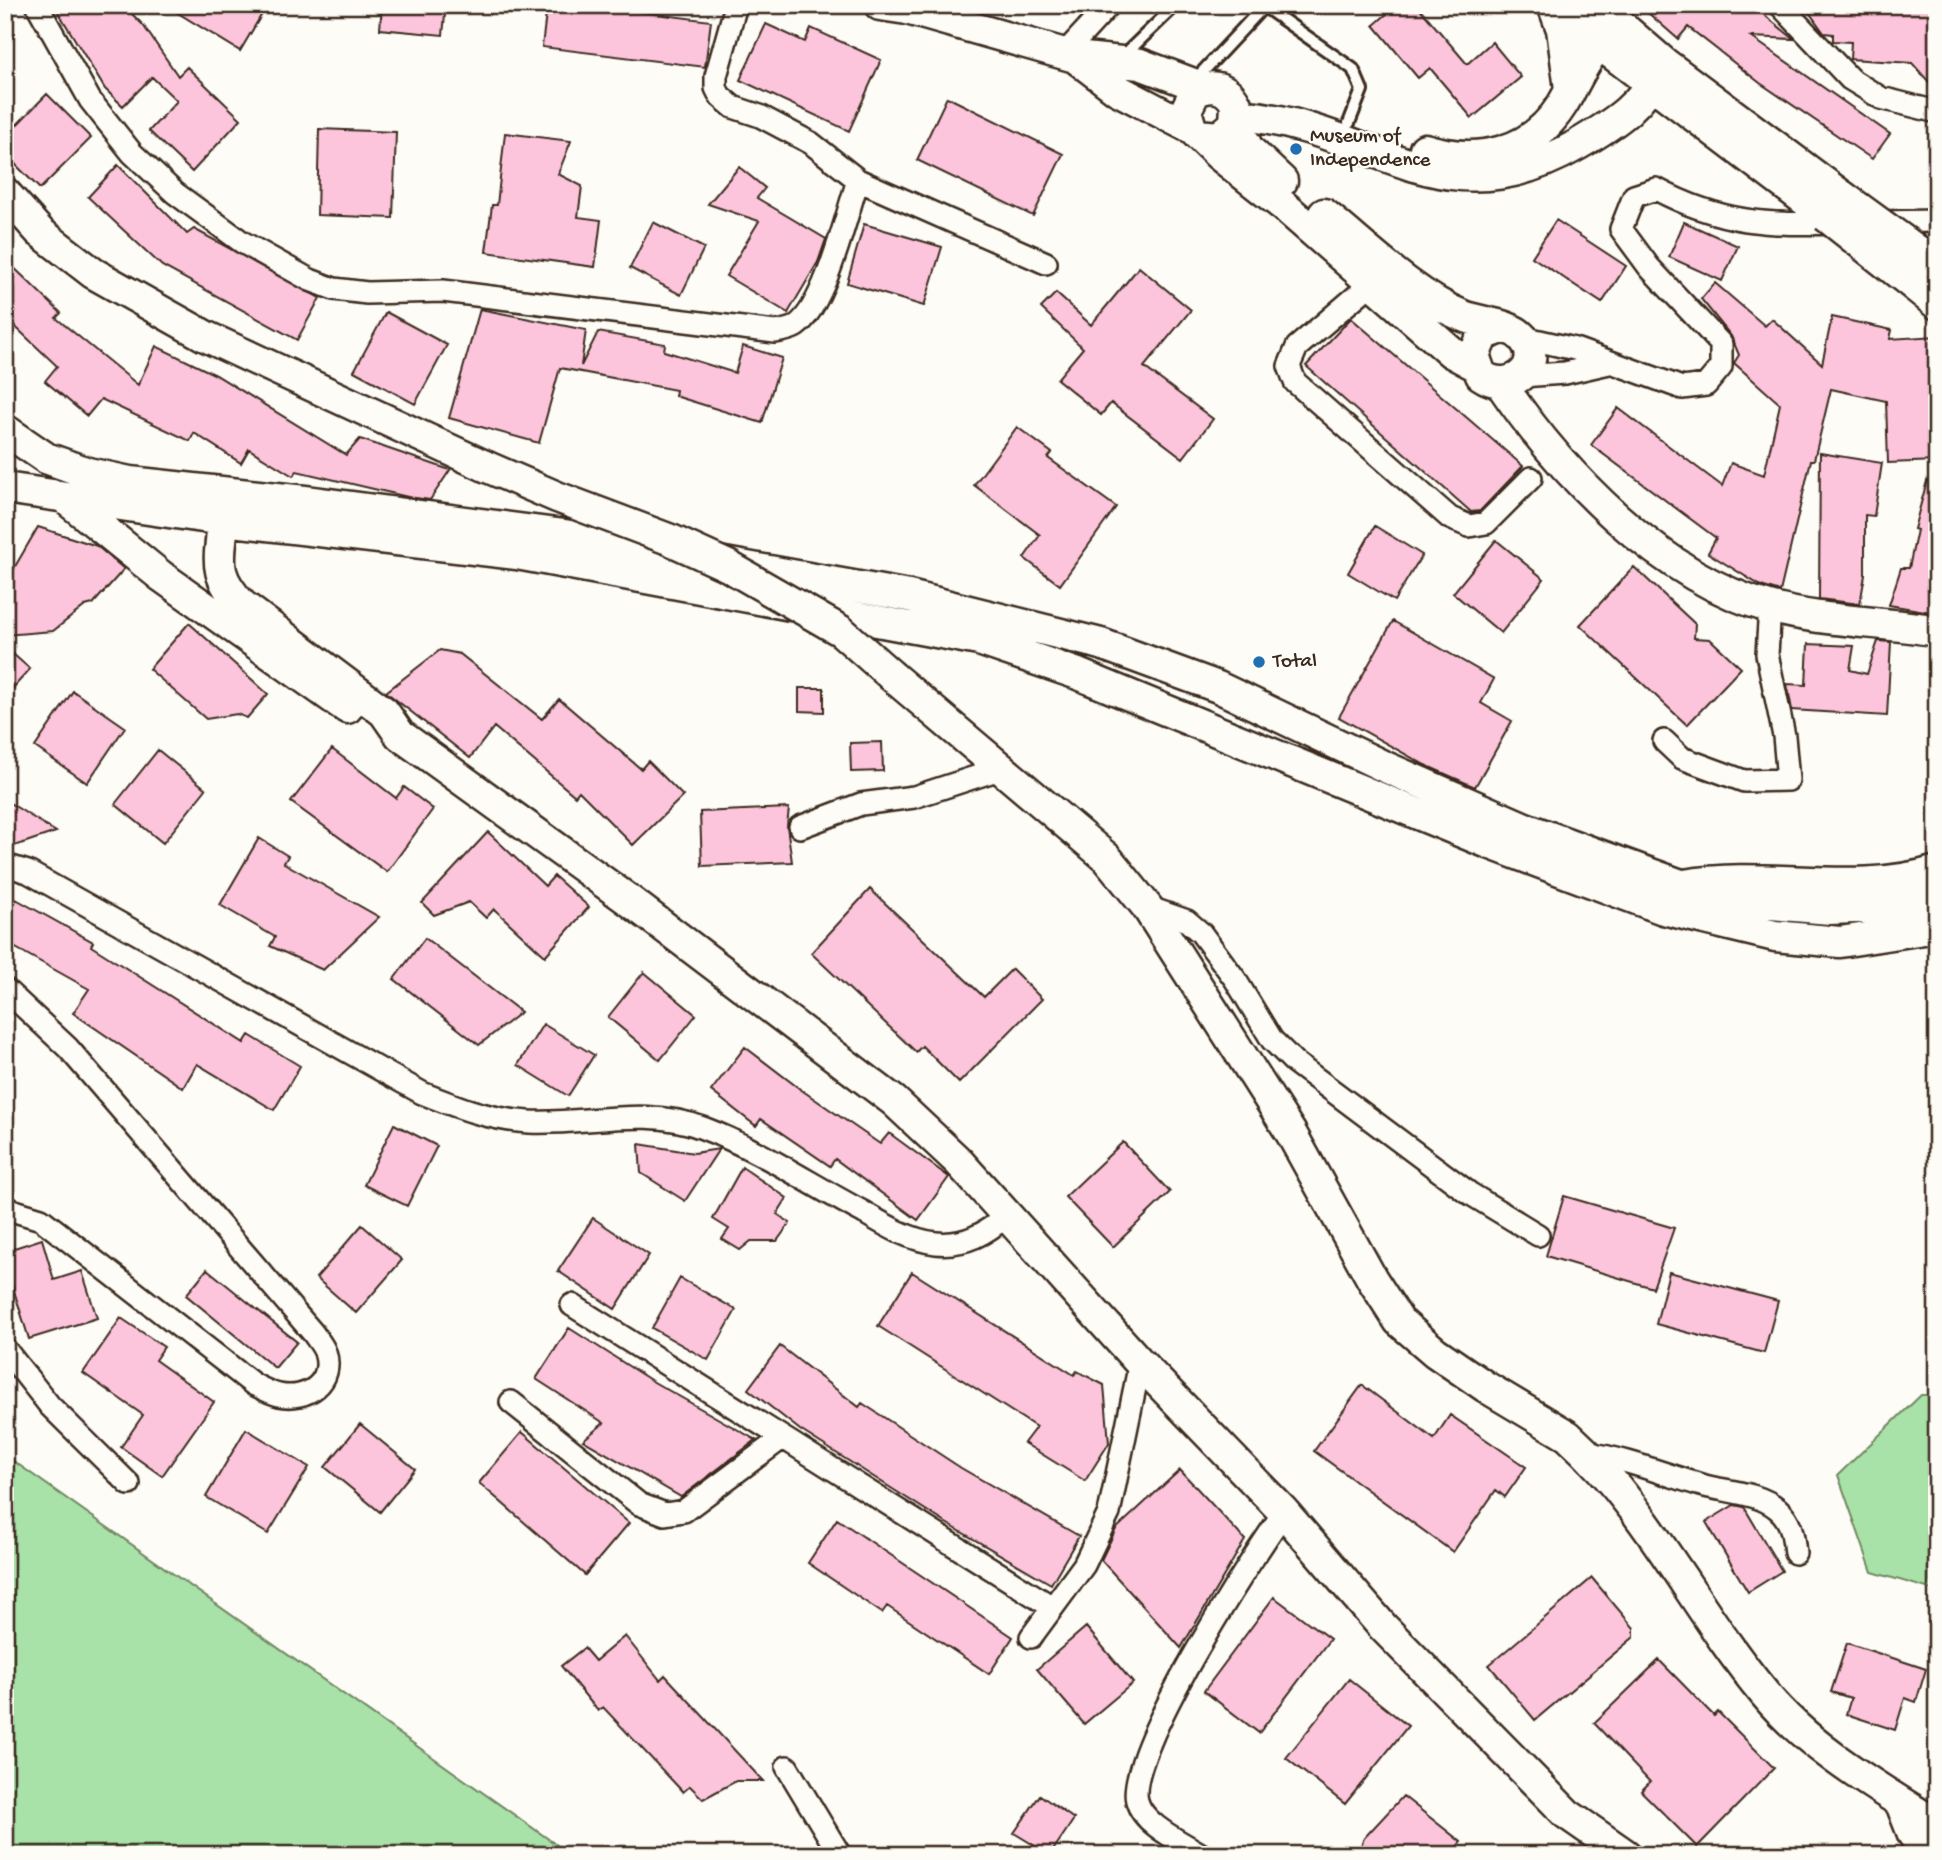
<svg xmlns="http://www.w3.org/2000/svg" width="1942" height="1860" viewBox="0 0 1942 1860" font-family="'Gochi Hand',sans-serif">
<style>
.green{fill:#a8e2a8;stroke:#728663;stroke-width:2}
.building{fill:#fdc5dc;stroke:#3b2a1e;stroke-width:2}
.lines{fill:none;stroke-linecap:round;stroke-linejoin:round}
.lane-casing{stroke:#3b2a1e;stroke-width:16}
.street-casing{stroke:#3b2a1e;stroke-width:26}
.secondary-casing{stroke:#3b2a1e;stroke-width:35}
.lane{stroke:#fdfcf7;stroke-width:10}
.street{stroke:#fdfcf7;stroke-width:21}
.secondary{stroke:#fdfcf7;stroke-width:30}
.secondary-bridge-casing{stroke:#3b2a1e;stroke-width:35;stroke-linecap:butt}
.secondary-bridge{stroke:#fdfcf7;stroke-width:30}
.poi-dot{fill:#1f6fb2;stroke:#fdfcf7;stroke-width:2.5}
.labels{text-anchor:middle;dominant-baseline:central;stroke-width:5;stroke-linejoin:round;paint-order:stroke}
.poi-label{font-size:21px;fill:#3b2a1e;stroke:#fdfcf7;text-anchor:start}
</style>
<rect width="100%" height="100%" fill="#fdfcf7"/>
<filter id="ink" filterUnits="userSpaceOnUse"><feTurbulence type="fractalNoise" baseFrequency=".0143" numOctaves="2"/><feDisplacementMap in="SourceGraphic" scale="14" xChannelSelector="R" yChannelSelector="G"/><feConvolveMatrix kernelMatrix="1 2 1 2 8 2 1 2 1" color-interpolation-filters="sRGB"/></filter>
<g filter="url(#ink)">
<path class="green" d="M 1921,1395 L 1937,1395 L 1937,1591 L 1872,1572 L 1838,1475 Z
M 5,1455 L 571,1855 L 5,1855 Z"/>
<path class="building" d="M 54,5 L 123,5 L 143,25 L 178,76 L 187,67 L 241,119 L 192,172 L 149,131 L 177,101 L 152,77 L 123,106 L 105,89 Z
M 165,5 L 248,5 L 262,14 L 240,51 Z
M 382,5 L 446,5 L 443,35 L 380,29 Z
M 547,5 L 586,5 L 711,21 L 705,67 L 542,47 Z
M 1397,5 L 1417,5 L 1467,64 L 1492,42 L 1521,77 L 1472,118 L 1430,68 L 1418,78 L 1374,25 Z
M 1639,5 L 1752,5 L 1794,39 L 1751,37 L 1890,134 L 1872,159 L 1760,83 L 1688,27 L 1678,39 Z
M 1804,5 L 1937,5 L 1937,91 L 1912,63 L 1850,59 L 1851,42 L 1833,41 L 1833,34 L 1824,33 Z
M 766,24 L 805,42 L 811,28 L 881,60 L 849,131 L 740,80 Z
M 47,94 L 91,138 L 40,189 L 5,154 L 5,137 Z
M 947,97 L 1063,154 L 1033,216 L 917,160 Z
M 319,129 L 396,132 L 393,218 L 317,215 Z
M 505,133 L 571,141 L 558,174 L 582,186 L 578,217 L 601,220 L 595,267 L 486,252 L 492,205 L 497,205 Z
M 118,165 L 187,234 L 194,229 L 320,298 L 297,340 L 162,266 L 88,197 Z
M 739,167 L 765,188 L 757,198 L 826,239 L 818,262 L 788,313 L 726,276 L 759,221 L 708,204 Z
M 1556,220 L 1626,266 L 1602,303 L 1532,257 Z
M 653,222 L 704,248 L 681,295 L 630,268 Z
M 1684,222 L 1738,246 L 1722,281 L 1669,257 Z
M 864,224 L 942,247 L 924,306 L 847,283 Z
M 5,259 L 61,313 L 56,318 L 138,385 L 156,346 L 216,375 L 346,455 L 360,439 L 450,470 L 430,500 L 408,497 L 297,471 L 293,476 L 249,449 L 241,463 L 194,433 L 190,441 L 101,399 L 87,416 L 45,381 L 57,366 L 5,317 Z
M 1139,267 L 1191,310 L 1144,367 L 1213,419 L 1183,458 L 1111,403 L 1101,415 L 1057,379 L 1083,348 L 1041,308 L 1056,293 L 1091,325 Z
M 1715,283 L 1765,326 L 1772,319 L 1822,364 L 1832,317 L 1892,330 L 1890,339 L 1937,336 L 1937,461 L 1888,463 L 1886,401 L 1831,389 L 1814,460 L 1811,460 L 1780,592 L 1761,586 L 1708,553 L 1716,538 L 1591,445 L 1618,408 L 1722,486 L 1731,463 L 1764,475 L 1780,404 L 1734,363 L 1739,355 L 1731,336 L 1701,299 Z
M 480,309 L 586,330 L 581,366 L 598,332 L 665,344 L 664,351 L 735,373 L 743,346 L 782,358 L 762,423 L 675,396 L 676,390 L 560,368 L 539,443 L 449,418 Z
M 386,312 L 447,345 L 415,404 L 354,371 Z
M 1351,318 L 1523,466 L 1480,511 L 1471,512 L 1306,366 Z
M 1017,427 L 1052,453 L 1048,458 L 1116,507 L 1060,585 L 1024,558 L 1040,535 L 974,485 Z
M 1820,453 L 1882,463 L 1874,516 L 1865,515 L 1865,575 L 1860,604 L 1819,599 Z
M 1932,472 L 1937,473 L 1937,613 L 1889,605 L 1901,568 L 1909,568 L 1917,530 L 1914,529 L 1927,481 L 1930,481 Z
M 1375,526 L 1422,555 L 1394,601 L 1348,573 Z
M 38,527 L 97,546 L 124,569 L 93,604 L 85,606 L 53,631 L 5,635 L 6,582 Z
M 1496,540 L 1544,579 L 1501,633 L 1453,593 Z
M 1634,567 L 1695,624 L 1694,638 L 1710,639 L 1741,668 L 1687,725 L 1580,625 Z
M 1393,621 L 1494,679 L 1481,703 L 1512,721 L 1475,787 L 1425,765 L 1339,717 Z
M 189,623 L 268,694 L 247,718 L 237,714 L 206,719 L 149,669 Z
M 1878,641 L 1891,642 L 1887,716 L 1792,710 L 1787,684 L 1806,685 L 1808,644 L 1854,646 L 1850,670 L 1867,674 Z
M 5,647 L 30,669 L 5,697 Z
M 440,650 L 460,654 L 542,719 L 559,699 L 641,769 L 648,761 L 683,796 L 633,845 L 579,791 L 575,796 L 494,727 L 470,758 L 386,692 Z
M 799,688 L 824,688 L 824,712 L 799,711 Z
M 73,691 L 125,727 L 87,783 L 35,747 Z
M 882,742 L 883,771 L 851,772 L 850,743 Z
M 332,749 L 396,798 L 404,787 L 433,809 L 387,872 L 291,802 Z
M 158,750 L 206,789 L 163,843 L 115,804 Z
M 5,800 L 56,832 L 5,849 Z
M 789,808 L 787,826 L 792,862 L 702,866 L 700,812 Z
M 488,832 L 545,886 L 554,876 L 589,907 L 545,956 L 494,909 L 486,918 L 469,902 L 434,915 L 422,903 Z
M 259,838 L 288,856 L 284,863 L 379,917 L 323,970 L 270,946 L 275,937 L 220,905 Z
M 870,889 L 984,997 L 1012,969 L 1042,999 L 959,1083 L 922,1046 L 916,1052 L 811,953 Z
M 16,899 L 93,942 L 91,946 L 244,1043 L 249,1035 L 300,1066 L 274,1110 L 197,1064 L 183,1088 L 73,1013 L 89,989 L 5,942 L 5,919 Z
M 425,938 L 521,1012 L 479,1045 L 394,979 Z
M 644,972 L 696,1015 L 660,1060 L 608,1017 Z
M 543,1024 L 594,1055 L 568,1096 L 518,1065 Z
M 745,1047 L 800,1089 L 880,1144 L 889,1133 L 949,1177 L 918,1220 L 835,1159 L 830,1166 L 761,1119 L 756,1126 L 711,1091 Z
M 394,1124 L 437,1146 L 407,1206 L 364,1185 Z
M 1123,1142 L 1170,1192 L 1113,1247 L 1065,1197 Z
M 639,1144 L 694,1153 L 719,1149 L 685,1201 L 641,1173 Z
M 742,1167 L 787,1198 L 777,1214 L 790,1223 L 777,1241 L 751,1241 L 740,1250 L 722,1239 L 729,1229 L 713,1219 Z
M 1564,1196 L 1674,1228 L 1653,1288 L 1546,1256 Z
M 593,1218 L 649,1255 L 615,1309 L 558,1271 Z
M 362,1225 L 402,1260 L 356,1313 L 316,1278 Z
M 42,1239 L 54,1280 L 82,1271 L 97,1318 L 29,1339 L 5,1262 L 5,1251 Z
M 207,1269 L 297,1342 L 275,1368 L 186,1295 Z
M 912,1272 L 1074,1375 L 1077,1371 L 1104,1385 L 1109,1443 L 1085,1481 L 1024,1443 L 1036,1427 L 878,1326 Z
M 1669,1272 L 1778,1301 L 1764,1353 L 1656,1324 Z
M 680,1278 L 736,1310 L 708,1360 L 652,1328 Z
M 121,1318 L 164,1347 L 155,1360 L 214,1402 L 162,1476 L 121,1447 L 143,1415 L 83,1373 Z
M 569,1328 L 652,1381 L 756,1440 L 681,1497 L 583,1440 L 604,1423 L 536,1379 Z
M 780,1346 L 859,1407 L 862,1403 L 961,1468 L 1079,1536 L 1051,1584 L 946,1523 L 800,1430 L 748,1389 Z
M 1362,1385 L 1434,1439 L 1450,1415 L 1526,1467 L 1505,1497 L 1496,1490 L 1453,1552 L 1314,1451 Z
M 360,1424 L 415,1469 L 380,1512 L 325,1467 Z
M 246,1429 L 309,1467 L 268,1534 L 206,1497 Z
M 522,1432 L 629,1523 L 585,1575 L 479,1483 Z
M 1180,1470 L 1245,1540 L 1181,1648 L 1101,1560 L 1116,1529 Z
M 1734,1505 L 1744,1507 L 1782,1571 L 1748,1592 L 1706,1522 Z
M 837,1519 L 1013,1637 L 989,1674 L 887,1606 L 882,1613 L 808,1563 Z
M 1592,1578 L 1634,1628 L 1634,1637 L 1535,1720 L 1489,1665 Z
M 1274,1597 L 1330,1639 L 1259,1733 L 1204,1691 Z
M 1086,1627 L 1133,1683 L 1084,1724 L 1037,1669 Z
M 625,1636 L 660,1680 L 665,1675 L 763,1781 L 736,1781 L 703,1799 L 690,1786 L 683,1792 L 603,1707 L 598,1711 L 561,1666 L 584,1648 L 595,1661 Z
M 1847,1643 L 1926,1669 L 1916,1702 L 1905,1698 L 1895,1730 L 1846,1714 L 1851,1698 L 1831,1692 Z
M 1659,1660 L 1714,1716 L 1718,1712 L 1774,1768 L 1697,1847 L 1641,1791 L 1650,1782 L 1594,1723 Z
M 1349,1679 L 1408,1726 L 1345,1804 L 1286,1758 Z
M 1040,1795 L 1074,1819 L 1050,1855 L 1014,1833 Z
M 1403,1796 L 1461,1842 L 1450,1855 L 1357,1855 L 1364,1838 Z"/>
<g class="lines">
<g class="lane-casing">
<path id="lane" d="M 1262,5 L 1353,69 L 1362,90 L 1349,123
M 1121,58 L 1176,5
M 1194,81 L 1264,6"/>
</g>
<g class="street-casing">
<path id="street" d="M 37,5 L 90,100 L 132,153 L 175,193 L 242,242 L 310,280 L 334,289 L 367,293 L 443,291 L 775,332 C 782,331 790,330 796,326 C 825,306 846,216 858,180
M 736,5 L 716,76 L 716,88 L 720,96 L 733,107 L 760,116 L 811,143 L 858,180 L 1046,263
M 1780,5 L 1850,79 L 1881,98 L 1937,112
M 1064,54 L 1109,5
M 1876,222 L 1937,221
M 1373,282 L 1297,347 L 1289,366 L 1295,382 L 1450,518 L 1469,526 L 1486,523 L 1531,478
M 1522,337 L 1575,349 L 1682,388 L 1706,385 L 1721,367 L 1721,344 L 1649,267 L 1621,229 L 1634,196 L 1656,189 C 1722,224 1767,225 1840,223
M 1521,376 L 1565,373 L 1609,363
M 1664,741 L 1682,758 L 1744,781 L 1788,780 L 1784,736 L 1767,654 L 1770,607
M 800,827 L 861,804 L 914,797 L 1003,768
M 5,865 L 28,872 L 422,1093 C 457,1107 491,1120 529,1122 C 587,1125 646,1106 703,1128 C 759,1149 810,1184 863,1212 C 885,1225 909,1240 936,1243 C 965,1246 987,1233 1007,1215
M 1147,907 L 1187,921 L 1201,933 L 1235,979 L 1272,1040 L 1294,1062 L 1469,1193 L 1538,1235
M 5,989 L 68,1048 L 313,1333 C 317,1339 323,1346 325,1352 C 335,1382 307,1401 279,1395 C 270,1393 261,1388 253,1384 L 41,1219 L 5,1208
M 572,1305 L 1052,1607
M 5,1349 L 50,1406 L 129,1484
M 511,1402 L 639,1504 L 665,1514 L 684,1511 L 782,1438
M 1587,1453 C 1627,1459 1663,1474 1701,1485 C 1726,1492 1758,1492 1778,1509 C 1792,1521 1793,1536 1795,1553
M 1031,1637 L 1084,1565 L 1109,1513 L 1140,1363
M 787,1767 L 840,1855
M 1202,1855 C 1182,1842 1143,1825 1137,1801 C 1124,1753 1253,1557 1284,1512"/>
</g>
<g class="secondary-casing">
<path id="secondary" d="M 880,5 L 907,9 L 1075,57 L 1140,64 L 1204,88
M 1553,5 L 1562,29 L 1570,89
M 1556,5 L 1598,43 L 1826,216
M 1597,5 L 1664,63 L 1842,196
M 1075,57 L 1118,90 L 1191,128
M 1237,115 C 1372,124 1440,225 1577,145 C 1618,121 1641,106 1664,63
M 1235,124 L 1249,150 L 1282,181
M 1198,135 L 1219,137 L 1235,124 L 1236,104 C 1227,87 1213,83 1195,92 L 1186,110 L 1191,128 L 1219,155 L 1285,207 L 1451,352 L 1475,365
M 1425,149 C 1477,165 1531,154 1562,105 C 1581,74 1588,45 1623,27
M 5,193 L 40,232 L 93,273 L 205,336 L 485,466
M 1324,214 C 1365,247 1414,296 1463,316 C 1480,323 1510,323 1523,338 C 1546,365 1511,396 1481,375 L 1474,355 L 1483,335 L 1502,328
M 1916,287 L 1937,304
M 1501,384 C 1562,474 1660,577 1769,607 C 1823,622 1881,621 1937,631
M 5,430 L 46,458 L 88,473 L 130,482 L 305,501 L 580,537 L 909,596 L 1101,644 L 1218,687 L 1383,766 L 1525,828 L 1722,900 L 1830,909 L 1905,906 L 1937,895
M 5,488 L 223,520 L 517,554 L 979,640 L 1078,674 L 1491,844 L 1663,909 L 1775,936 L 1840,942 L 1937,927
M 66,499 L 161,576 L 347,708
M 223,520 C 220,561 212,573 242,605 L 384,712 L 400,735 L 630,901 L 894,1101 L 958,1161 L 1140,1363 L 1284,1512 L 1383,1627 L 1567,1814 L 1626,1855
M 893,677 L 1107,858 L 1147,907 L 1291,1133 L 1372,1279 L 1399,1321 L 1435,1352 L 1486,1387 L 1568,1436 C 1649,1509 1695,1610 1764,1693 C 1810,1749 1877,1787 1937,1825
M 1684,885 C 1768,870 1854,897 1937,871
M 1902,1806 L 1913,1834 L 1926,1852"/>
</g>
<use href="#lane" class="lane"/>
<use href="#street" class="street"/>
<use href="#secondary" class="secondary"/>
<g class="secondary-bridge-casing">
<path id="secondary-bridge" d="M 1842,196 L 1934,263
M 1826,216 L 1916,287
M 485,466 L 557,497 L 671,540 L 728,566 L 841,631 L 893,677"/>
</g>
<use href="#secondary-bridge" class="secondary-bridge"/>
</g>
</g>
<g class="poi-dot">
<circle cx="1296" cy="149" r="7"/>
<circle cx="1259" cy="662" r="7"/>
</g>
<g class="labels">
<g class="poi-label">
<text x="1310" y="137">Museum of<tspan x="1310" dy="24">Independence</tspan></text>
<text x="1273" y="662">Total</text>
</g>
</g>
<rect width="1942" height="1860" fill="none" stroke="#fdfcf7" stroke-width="28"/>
<rect x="14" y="14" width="1914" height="1832" fill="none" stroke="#3b2a1e" stroke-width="2.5" filter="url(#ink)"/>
</svg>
